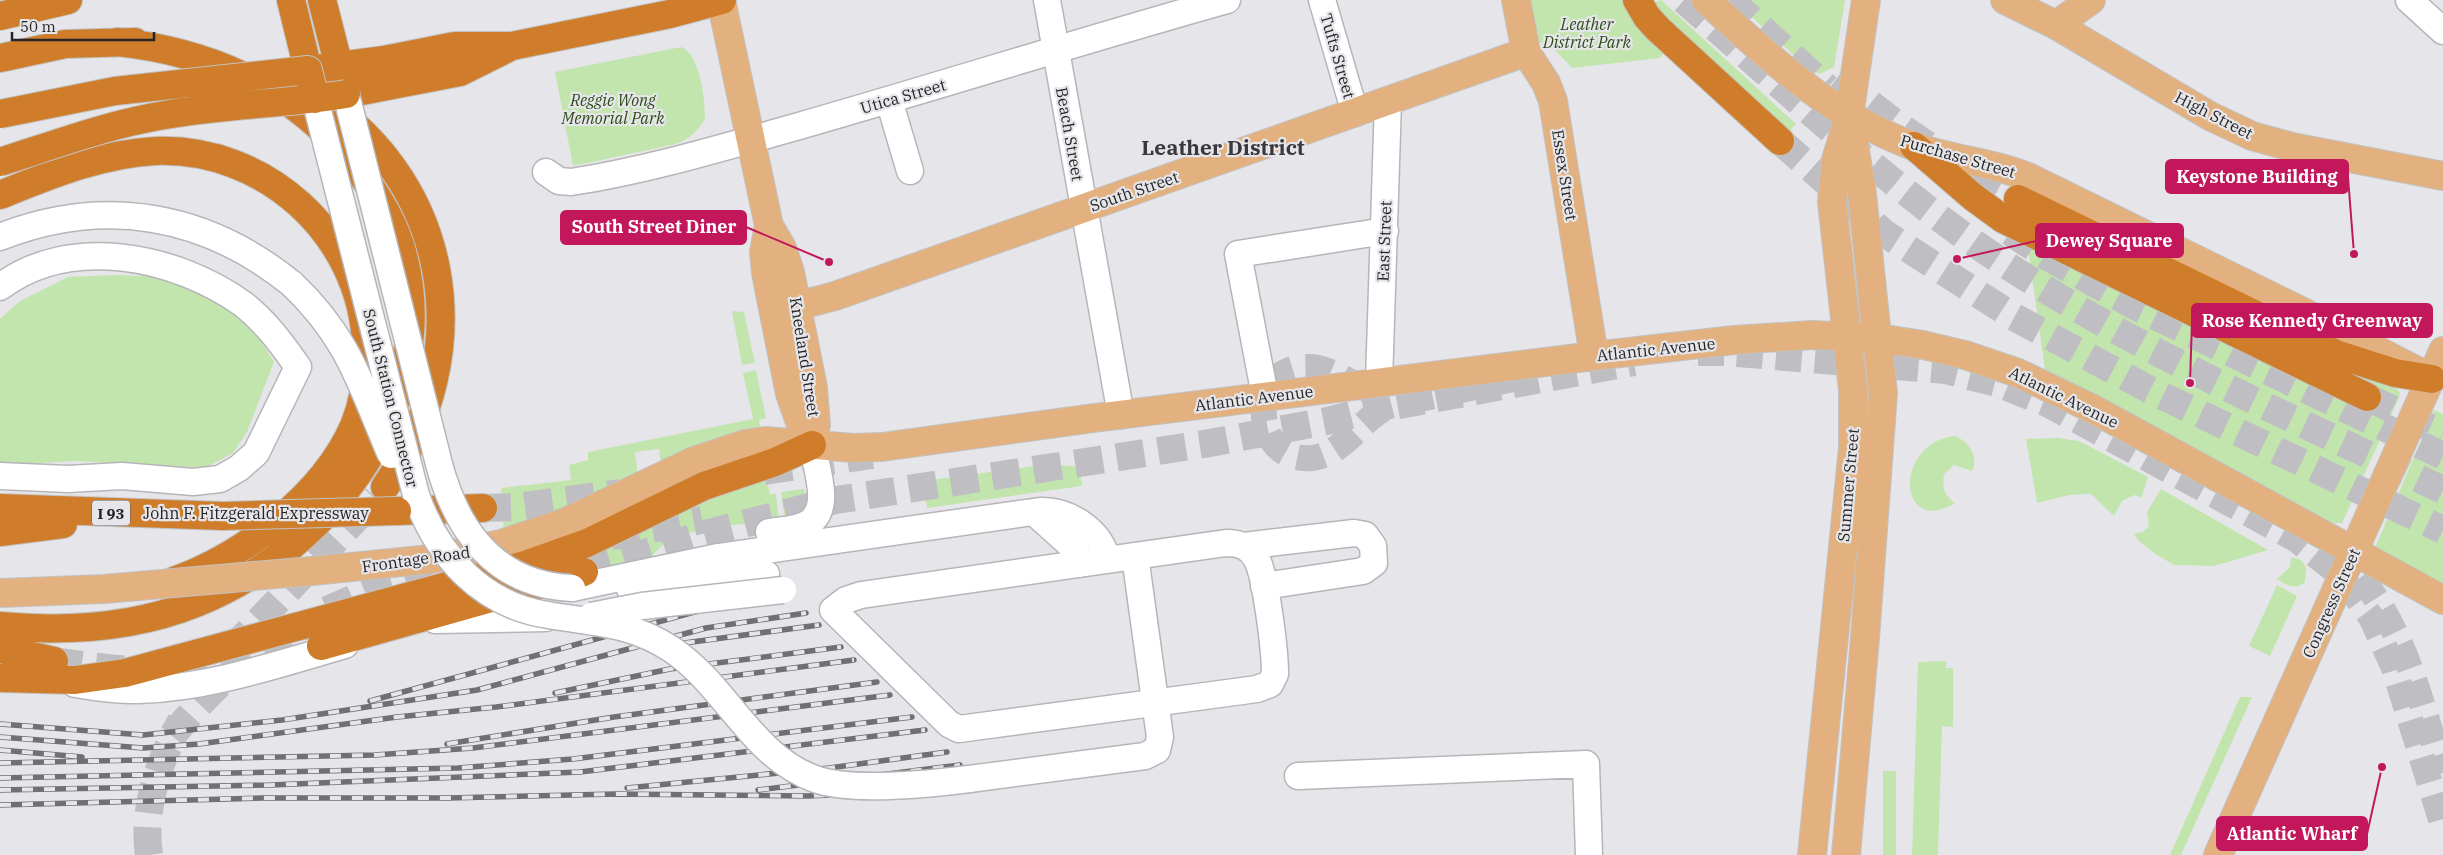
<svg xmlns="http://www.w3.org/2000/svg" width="2443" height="855" viewBox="0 0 2443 855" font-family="'IBM Plex Serif',serif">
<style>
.green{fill:#c1e5ad}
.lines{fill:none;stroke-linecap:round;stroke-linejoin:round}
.minor-tunnel{stroke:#bfbfc3;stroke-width:26;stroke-dasharray:26 13;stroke-linecap:butt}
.highway-tunnel{stroke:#bfbfc3;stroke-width:28;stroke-dasharray:28 14;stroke-linecap:butt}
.minor-casing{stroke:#b6b6ba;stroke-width:29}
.major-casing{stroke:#c2c2c2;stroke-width:30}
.highway-casing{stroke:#c2c2c2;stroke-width:30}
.minor{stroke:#fff;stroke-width:26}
.major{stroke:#e2b17f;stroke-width:28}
.highway{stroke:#cf7d2a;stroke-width:28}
.rail-casing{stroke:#707072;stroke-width:5.5}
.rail{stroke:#e6e6ea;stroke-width:4;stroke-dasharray:11;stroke-linecap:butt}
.minor-bridge-casing{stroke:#b6b6ba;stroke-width:29;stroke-linecap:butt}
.major-bridge-casing{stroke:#c2c2c2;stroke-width:30;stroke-linecap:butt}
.highway-bridge-casing{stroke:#c2c2c2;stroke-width:30;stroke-linecap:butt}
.minor-bridge{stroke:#fff;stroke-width:26}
.major-bridge{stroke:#e2b17f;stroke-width:28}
.highway-bridge{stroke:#cf7d2a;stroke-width:28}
.labels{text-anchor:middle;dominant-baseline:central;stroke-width:4.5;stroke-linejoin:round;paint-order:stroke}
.shield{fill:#e6e6ea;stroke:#5f5f61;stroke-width:1}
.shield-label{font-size:15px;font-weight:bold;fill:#252526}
.park-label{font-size:16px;font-style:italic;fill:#2e4c18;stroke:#e6e6ea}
.street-label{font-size:16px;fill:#252526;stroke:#e6e6ea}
.district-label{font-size:21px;font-weight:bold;fill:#39393c;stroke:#e6e6ea}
.leader{fill:none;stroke:#c2185b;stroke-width:2}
.callout-dot{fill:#c2185b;stroke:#e6e6ea;stroke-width:2}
.callout{fill:#c2185b;stroke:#c2185b;stroke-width:2}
.callout-label{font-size:18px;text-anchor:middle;font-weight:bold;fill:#fff}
</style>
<rect width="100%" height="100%" fill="#e6e6ea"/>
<path class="green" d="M 1528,0 L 1627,0 L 1633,10 L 1628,13 L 1665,51 L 1660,58 L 1572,68 L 1555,50 L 1536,40 Z
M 1661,0 L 1796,124 L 1789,132 C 1747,94 1685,48 1654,2 Z
M 1733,0 L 1845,0 L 1834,67 L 1820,74 L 1809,69 Z
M 681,47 C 700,54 705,99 705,118 C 699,131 689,139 676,144 L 573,166 L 555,72 Z
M 2027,241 L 2337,367 C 2354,372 2392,378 2400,393 L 2399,398 L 2342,523 L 2333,523 L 2112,403 L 2045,370 Z
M 114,275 L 163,277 L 215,299 L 250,324 L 274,362 L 247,432 L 233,453 L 205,468 L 75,461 L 22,464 L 0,462 L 0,319 L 20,301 L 68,277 Z
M 732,311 L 744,312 L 755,363 L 742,365 Z
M 756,370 L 766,418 L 759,420 L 761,430 L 661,464 L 659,449 L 635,452 L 638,474 L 574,506 L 504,531 L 501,488 L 571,480 L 569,465 L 588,460 L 588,452 L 753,419 L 743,373 Z
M 2434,410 L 2443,414 L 2443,593 L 2372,555 Z
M 1955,436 C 1969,442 1979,456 1972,471 L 1954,465 L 1944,474 C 1942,488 1944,495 1955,503 C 1896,538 1894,442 1955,436 Z
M 2058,438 L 2079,441 L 2148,477 L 2141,498 L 2135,495 L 2122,501 L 2114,516 L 2091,494 L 2069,495 L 2037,503 L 2026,439 Z
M 1042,465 L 1079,466 L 1082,486 L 927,508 L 923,481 Z
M 767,481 L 770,494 L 776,494 L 779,520 C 744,525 706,525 673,539 C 659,544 652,559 641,566 C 631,572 607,574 596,577 L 581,559 L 719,493 L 742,485 Z
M 804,489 L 806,500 L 803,512 L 785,520 L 781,492 Z
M 2161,489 L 2268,550 L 2214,566 L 2174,565 L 2154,553 L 2138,540 L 2134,534 L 2142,532 L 2149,527 L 2147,512 Z
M 2291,557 L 2301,560 L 2306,567 L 2305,582 C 2294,591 2287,585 2277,579 L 2290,567 Z
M 2277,585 L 2297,596 L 2270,656 L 2249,646 Z
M 1946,661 L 1946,668 L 1953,668 L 1953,727 L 1942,726 L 1938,855 L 1912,855 L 1918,662 Z
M 2240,697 L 2252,697 L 2181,855 L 2170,855 Z
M 1883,771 L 1896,771 L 1896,855 L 1883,855 Z"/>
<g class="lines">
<path class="minor-tunnel" d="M 1698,353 L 1725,353 L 1945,371 L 1997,384 L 2049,405 L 2297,540 L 2339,574 L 2371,617 L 2394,668 L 2443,826
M 1366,389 C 1348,382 1330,368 1310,367 C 1247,363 1249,464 1312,458 C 1341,455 1359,423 1383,409 L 1634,363
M 2334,549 C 2401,610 2417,690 2443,773"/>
<path class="highway-tunnel" d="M 1684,0 C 1788,91 1889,188 2005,264 C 2143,354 2295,419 2443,490
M 1730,0 L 1827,88
M 1837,78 L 1895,123 L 1952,162 L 2018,199
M 1780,141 L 1884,233 L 2014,317 L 2150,390 L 2443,530
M 2010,232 L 2048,257 L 2135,306 L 2443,456
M 2367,397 L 2443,434
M 764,471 L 872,455
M 483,508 L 517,507 L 620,493
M 611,536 L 702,520
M 584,572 L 701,535 L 836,500 L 1204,444 L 1327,421 L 1397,403 L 1526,375
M 327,610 L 376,589 L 469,564
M 230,651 L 376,498
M 54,661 C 113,670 171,676 231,666
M 172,736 C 206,694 243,659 289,631
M 149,855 C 142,809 159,761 181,721"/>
<g class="minor-casing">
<path id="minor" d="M 1047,0 L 1121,415
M 1322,0 L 1355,113
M 2409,0 L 2443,31
M 889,100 L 910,171
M 546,172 L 559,181 L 571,182 C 649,170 724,147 799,126 C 942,85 1084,40 1227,0
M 0,237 C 104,196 206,214 292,284
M 0,287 C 70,234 176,256 243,304 C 265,321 282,344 298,367 L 256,453 L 239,468 L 220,479 L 193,482 L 122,476 L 68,479 L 0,476
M 1379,382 L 1388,101
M 1265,396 L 1238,254 L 1385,231
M 1034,512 L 1074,548 L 1079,564
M 769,532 C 782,530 796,530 807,524 C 833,510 816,468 812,445
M 1226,543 C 1239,543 1249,546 1256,558 C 1266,574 1275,652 1275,674 L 1270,684 L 1257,689 L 959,729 L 949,724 L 833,610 L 846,600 L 861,595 Z
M 1244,546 L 1354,533 L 1365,535 L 1373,546 L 1374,563 L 1363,571 L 1264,586
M 572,588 L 718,557 L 1040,511 C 1069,510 1101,531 1107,560
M 630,589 L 766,574
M 435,620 L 546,618
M 75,684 C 96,687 118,691 139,690 C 210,688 278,664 345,645
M 1298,776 L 1586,764 L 1589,855
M 969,779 L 1145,756 L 1157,750 L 1160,737 L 1135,556"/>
</g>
<g class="major-casing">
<path id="major" d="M 721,0 L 769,226 L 782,248 L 790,272 L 813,388 L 816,425 L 812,445
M 1516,0 L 1526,52 L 1546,83 L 1553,101 L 1594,356
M 1706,0 C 1772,60 1828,114 1913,146 C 1952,160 1993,162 2030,178 L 2301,311 L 2425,375
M 2005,0 L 2056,25 L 2210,116 L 2252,136 L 2292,147 L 2443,176
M 2056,25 L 2091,0
M 769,226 L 764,252 L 766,273 L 790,394 L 804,433 L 812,445
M 797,306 L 835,296 L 1526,52
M 312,571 L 431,559 L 501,544 L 566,522 L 694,461 L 745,444 L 765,441 L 854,448 L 882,447 L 1094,418 L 1594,356 L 1734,340 L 1812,335 L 1878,338 L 1923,345 L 1965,355 L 2018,373 L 2091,408 L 2443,600
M 1812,855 L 1853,448 L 1853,390 L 1832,202 L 1836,160 L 1849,116 L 1866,0
M 1846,855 L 1865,638 L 1883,393 L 1861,185 L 1849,117
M 2218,855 L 2443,351"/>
</g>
<g class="highway-casing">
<path id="highway" d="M 291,0 L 308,70 L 384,60 L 455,46 L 512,46 L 670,14 L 722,0
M 322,0 L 346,94 L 460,72 L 508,48
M 1637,0 L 1647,17 L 1658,29 L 1780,141
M 0,16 L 68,0
M 0,58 L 65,44 L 135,42
M 304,89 C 452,173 481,352 385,487
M 1914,146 L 1973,197 L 2003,219 L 2367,397
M 0,195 C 50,175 100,154 155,151 C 265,147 360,233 366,342 C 368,370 365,400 354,426 C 324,495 244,556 174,581
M 2018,199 L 2336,354 L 2395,373 L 2432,379
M 0,508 L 223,516
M 398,511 L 483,508
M 0,532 L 63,524
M 0,626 C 66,632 134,628 196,603 C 332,549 447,396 400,245 C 389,211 369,182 345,154 C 289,86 204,51 117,42
M 321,646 L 584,572
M 0,649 L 54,661
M 0,678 L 75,680 L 125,673 L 525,565 L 587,543 L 704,486 L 775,462 L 812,445"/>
</g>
<use href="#minor" class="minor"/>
<use href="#major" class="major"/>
<use href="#highway" class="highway"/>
<g class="rail-casing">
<path id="rail" d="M 737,597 L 776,584
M 662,646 L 819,625
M 555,693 L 670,669 L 841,647
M 370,701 L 709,608 L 786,593
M 0,724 L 143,735 L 282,720 L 477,690 L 706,628 L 806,613
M 0,737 L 143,748 L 199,744 L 397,717 L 496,707 L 854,660
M 447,744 L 614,717 L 877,682
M 0,750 L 82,757
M 0,763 L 375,755 L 473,748 L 890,695
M 0,778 L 458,768 L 573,759 L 912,717
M 627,788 L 829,768 L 947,752
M 0,790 L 271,785 L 580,772 L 925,730
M 758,790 L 960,765
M 0,805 L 262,798 L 448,798 L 615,794 L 808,796 L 892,792 L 970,786"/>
</g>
<use href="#rail" class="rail"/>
<g class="minor-bridge-casing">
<path id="minor-bridge" d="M 346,94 L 439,464 C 457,532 497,585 572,588
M 315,99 L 416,495 C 437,556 482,605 548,615 C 594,623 630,622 671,649 C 726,685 751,756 815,779 C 851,792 930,784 969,779
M 292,284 C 350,339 361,386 391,455
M 591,616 L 642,606 L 783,590"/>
</g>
<g class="major-bridge-casing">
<path id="major-bridge" d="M 0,593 L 104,589 L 312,571"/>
</g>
<g class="highway-bridge-casing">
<path id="highway-bridge" d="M 0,114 L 115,91 L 308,70 L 315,99
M 0,162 C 54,145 109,124 165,115 C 225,104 286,104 346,94
M 223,516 L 397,511"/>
</g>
<use href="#minor-bridge" class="minor-bridge"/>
<use href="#major-bridge" class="major-bridge"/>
<use href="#highway-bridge" class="highway-bridge"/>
</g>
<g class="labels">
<rect class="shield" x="92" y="500.5" width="38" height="25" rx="4"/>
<g class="shield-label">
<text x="111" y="513">I 93</text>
</g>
<g class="park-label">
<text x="1587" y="24">Leather<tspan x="1587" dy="18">District Park</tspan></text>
<text x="613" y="100">Reggie Wong<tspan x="613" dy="18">Memorial Park</tspan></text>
</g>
<g class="street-label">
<text transform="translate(1338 56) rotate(74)">Tufts Street</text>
<text transform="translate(903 96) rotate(-16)">Utica Street</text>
<text transform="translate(2214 115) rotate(27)">High Street</text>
<text transform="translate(1070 134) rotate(80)">Beach Street</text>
<text transform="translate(1958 156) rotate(16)">Purchase Street</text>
<text transform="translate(1565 175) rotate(81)">Essex Street</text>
<text transform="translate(1134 191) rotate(-19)">South Street</text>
<text transform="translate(1384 241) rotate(-88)">East Street</text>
<text transform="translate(1656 349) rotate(-6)">Atlantic Avenue</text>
<text transform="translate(805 357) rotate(81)">Kneeland Street</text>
<text transform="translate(2064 397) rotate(26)">Atlantic Avenue</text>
<text transform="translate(391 398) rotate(76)">South Station Connector</text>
<text transform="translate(1254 398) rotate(-7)">Atlantic Avenue</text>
<text transform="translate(1848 485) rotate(-85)">Summer Street</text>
<text x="256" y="513">John F. Fitzgerald Expressway</text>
<text transform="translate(416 559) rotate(-8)">Frontage Road</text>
<text transform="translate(2331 603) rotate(-66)">Congress Street</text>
</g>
<g class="district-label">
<text x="1223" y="147">Leather District</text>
</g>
</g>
<path class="leader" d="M2354 254L2348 177M829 262L746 227M1957 259L2036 241M2190 383L2192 321M2382 767L2367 834"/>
<g class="callout-dot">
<circle cx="2354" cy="254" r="5"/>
<circle cx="829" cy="262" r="5"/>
<circle cx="1957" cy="259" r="5"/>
<circle cx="2190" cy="383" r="5"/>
<circle cx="2382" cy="767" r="5"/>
</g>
<g class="callout">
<rect x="2166" y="160" width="182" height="33" rx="5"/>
<rect x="561" y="211" width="185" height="33" rx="5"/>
<rect x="2036" y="224" width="147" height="33" rx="5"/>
<rect x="2192" y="304" width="240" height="33" rx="5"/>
<rect x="2217" y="817" width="150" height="33" rx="5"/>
</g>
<g class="callout-label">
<text x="2257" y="183">Keystone Building</text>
<text x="654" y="233">South Street Diner</text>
<text x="2109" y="247">Dewey Square</text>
<text x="2312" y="327">Rose Kennedy Greenway</text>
<text x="2292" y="840">Atlantic Wharf</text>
</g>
<path d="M12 32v8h142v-8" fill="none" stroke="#252526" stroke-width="2.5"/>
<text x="20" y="32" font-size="15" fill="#252526" stroke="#e6e6ea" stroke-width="4" paint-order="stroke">50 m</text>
</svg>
